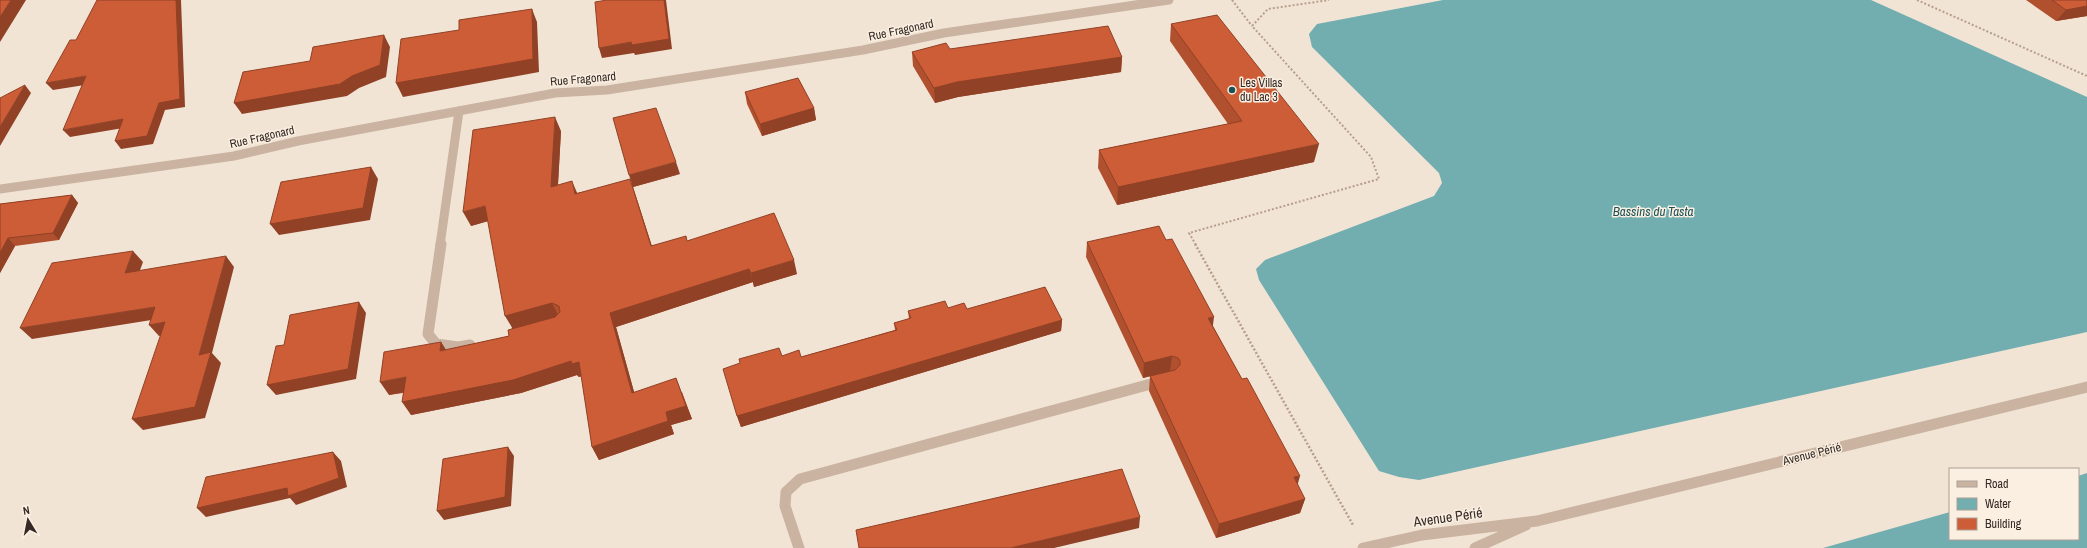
<svg xmlns="http://www.w3.org/2000/svg" width="2087" height="548" viewBox="0 0 2087 548" font-family="'Archivo Narrow',sans-serif">
<style>
.water{fill:#72adb0}
.lines{fill:none;stroke-linecap:round;stroke-linejoin:round}
.path-far1{stroke:#b69e8b;stroke-width:2;stroke-dasharray:2 2;stroke-linecap:butt}
.path{stroke:#b69e8b;stroke-width:2.5;stroke-dasharray:2 2;stroke-linecap:butt}
.lane-far1{stroke:#cab4a1;stroke-width:9}
.lane{stroke:#cab4a1;stroke-width:11}
.street-far1{stroke:#cab4a1;stroke-width:9}
.street{stroke:#cab4a1;stroke-width:11}
.wall{fill:#b0502f}
.shaded-wall{fill:#904126}
.building{fill:#cd5d37;stroke:#904126}
.poi-dot{fill:#185257;stroke:#faefe1;stroke-width:1.5}
.labels{text-anchor:middle;dominant-baseline:central;stroke-width:3;stroke-linejoin:round;paint-order:stroke}
.street-label{font-size:12px;fill:#342924;stroke:#faefe1}
.poi-label{font-size:12px;fill:#342924;stroke:#faefe1;text-anchor:start}
.water-label{font-size:13px;font-style:italic;fill:#185257;stroke:#faefe1}
.near-street-label{font-size:14px;fill:#342924;stroke:#faefe1}
</style>
<rect width="100%" height="100%" fill="#f2e4d5"/>
<path class="water" d="M 1443,0 L 1871,0 L 2087,97 L 2087,332 L 1419,480 L 1399,477 L 1379,471 L 1259,280 L 1256,269 L 1265,260 L 1434,196 L 1442,183 L 1439,173 L 1312,47 L 1309,34 L 1317,24 Z
M 2087,473 L 2087,548 L 1823,548 L 1950,512 L 1950,539 L 2078,539 L 2078,476 Z"/>
<g class="lines">
<path class="path-far1" d="M 1232,0 L 1252,26
M 1917,0 L 2087,76
M 1196,245 L 1189,233 L 1379,179 L 1371,157 L 1252,26 L 1268,9 L 1329,0"/>
<path class="path" d="M 1195,244 L 1353,525"/>
<path class="lane-far1" d="M 440,245 L 459,111"/>
<path class="lane" d="M 441,244 L 428,334 L 436,344 L 458,347 L 470,345"/>
<path class="street-far1" d="M 0,189 L 234,156 L 298,141 L 555,93 L 607,90 L 863,50 L 944,33 L 1169,0"/>
<path class="street" d="M 799,548 L 785,506 L 786,492 L 800,479 L 1162,381
M 1363,548 L 1422,535 L 1537,521 L 2087,387
M 1475,548 L 1526,525"/>
</g>
<path class="wall" d="M 2026,0 L 2087,0 L 2087,16 L 2056,21 Z
M 1171,24 L 1314,162 L 1117,205 L 1098,168 L 1099,150 L 1228,124 L 1170,41 Z
M 950,49 L 1122,57 L 1121,72 L 958,97 L 935,103 L 913,66 L 912,52 Z
M 745,92 L 814,108 L 816,120 L 762,136 L 747,104 Z
M 561,131 L 558,185 L 577,193 L 680,174 L 633,187 L 652,246 L 687,241 L 797,274 L 754,287 L 753,282 L 616,327 L 634,392 L 682,392 L 692,419 L 671,425 L 674,434 L 599,460 L 592,447 L 582,376 L 579,377 L 577,375 L 521,393 L 411,415 L 403,393 L 389,395 L 441,342 L 446,350 L 509,336 L 512,328 L 488,221 L 471,226 Z
M 72,195 L 78,203 L 59,240 L 15,246 L 0,273 L 0,204 Z
M 1087,242 L 1213,326 L 1305,499 L 1300,513 L 1216,538 L 1149,391 L 1150,376 L 1170,371 L 1143,378 L 1086,257 Z
M 948,308 L 1062,320 L 1061,331 L 741,427 L 737,416 L 782,356 L 801,357 L 895,330 L 894,323 L 909,319 L 908,311 Z"/>
<path class="shaded-wall" d="M 11,0 L 26,0 L 0,42 L 0,17 Z
M 176,0 L 181,0 L 185,107 L 165,110 L 153,144 L 121,149 L 115,141 Z
M 664,0 L 666,0 L 672,49 L 635,55 L 634,53 L 602,58 L 599,48 L 631,42 Z
M 2087,6 L 2087,16 L 2056,21 L 2066,10 Z
M 532,9 L 537,22 L 539,72 L 403,97 L 396,83 Z
M 384,35 L 390,47 L 386,77 L 359,88 L 347,96 L 242,114 L 234,103 Z
M 1122,57 L 1121,72 L 958,97 L 935,103 L 934,88 L 957,82 Z
M 86,76 L 91,84 L 53,90 L 46,83 Z
M 25,85 L 31,93 L 0,146 L 0,127 Z
M 814,108 L 816,120 L 762,136 L 760,124 Z
M 555,117 L 561,131 L 557,201 L 551,187 Z
M 123,119 L 129,127 L 70,137 L 63,130 Z
M 1319,144 L 1314,162 L 1117,205 L 1118,187 Z
M 676,162 L 680,174 L 633,187 L 656,260 L 651,246 L 632,184 L 629,175 Z
M 371,167 L 378,179 L 370,220 L 279,235 L 270,224 Z
M 572,181 L 578,195 L 575,194 Z
M 72,195 L 78,203 L 59,240 L 53,233 Z
M 485,206 L 492,220 L 471,226 L 463,212 Z
M 8,238 L 15,246 L 0,273 L 0,253 Z
M 133,251 L 143,262 L 135,284 L 125,273 Z
M 226,256 L 234,267 L 212,353 L 221,363 L 205,418 L 143,430 L 132,419 L 199,355 Z
M 794,260 L 797,274 L 754,287 L 751,273 Z
M 749,269 L 753,282 L 616,327 L 638,406 L 632,393 L 610,313 Z
M 359,302 L 366,313 L 356,379 L 276,395 L 267,385 Z
M 552,303 L 559,317 L 513,329 L 505,316 Z
M 155,307 L 164,318 L 32,339 L 20,328 Z
M 1214,317 L 1212,332 L 1208,318 Z
M 1062,320 L 1061,331 L 741,427 L 737,416 Z
M 165,322 L 175,333 L 159,336 L 149,325 Z
M 441,342 L 449,355 L 440,351 Z
M 1172,356 L 1170,371 L 1143,378 L 1144,363 Z
M 571,361 L 579,362 L 586,375 L 579,377 L 577,375 L 521,393 L 411,415 L 402,402 Z
M 406,377 L 415,390 L 389,395 L 380,382 Z
M 676,378 L 692,419 L 671,425 L 674,434 L 599,460 L 592,447 L 666,412 Z
M 508,447 L 514,456 L 511,506 L 444,520 L 437,511 Z
M 333,452 L 341,461 L 347,487 L 296,505 L 290,498 L 206,517 L 197,508 Z
M 1300,476 L 1296,490 L 1294,477 Z
M 1305,499 L 1300,513 L 1216,538 L 1219,524 Z
M 1140,517 L 1139,528 L 1054,548 L 1010,548 Z"/>
<path class="building" d="M 0,0 L 11,0 L 0,17 Z
M 97,0 L 176,0 L 180,99 L 159,103 L 147,136 L 115,141 L 123,119 L 63,130 L 86,76 L 46,83 L 70,40 L 76,40 Z
M 607,0 L 664,0 L 669,39 L 632,45 L 631,42 L 599,48 L 595,2 Z
M 2052,0 L 2087,0 L 2087,6 L 2066,10 Z
M 532,9 L 533,59 L 396,83 L 401,39 L 459,30 L 459,20 Z
M 1217,15 L 1319,144 L 1118,187 L 1099,150 L 1242,121 L 1171,24 Z
M 1108,26 L 1122,57 L 957,82 L 934,88 L 912,52 L 946,43 L 950,49 Z
M 384,35 L 380,65 L 352,76 L 340,84 L 234,103 L 243,72 L 310,61 L 313,47 Z
M 798,78 L 814,108 L 760,124 L 745,92 Z
M 25,85 L 0,127 L 0,98 Z
M 656,108 L 676,162 L 629,175 L 613,118 Z
M 555,117 L 551,187 L 572,181 L 575,194 L 630,179 L 651,246 L 686,236 L 687,241 L 774,213 L 794,260 L 751,273 L 749,269 L 610,313 L 632,393 L 676,378 L 686,406 L 666,412 L 668,421 L 592,447 L 579,362 L 572,364 L 571,361 L 513,380 L 402,402 L 406,377 L 380,382 L 384,352 L 441,342 L 440,351 L 509,336 L 508,330 L 555,317 L 560,312 L 559,306 L 552,303 L 505,316 L 485,206 L 463,212 L 473,130 Z
M 371,167 L 363,208 L 270,224 L 281,182 Z
M 72,195 L 53,233 L 8,238 L 0,253 L 0,204 Z
M 1159,226 L 1166,240 L 1172,239 L 1214,317 L 1208,318 L 1242,379 L 1247,378 L 1300,476 L 1294,477 L 1305,499 L 1219,524 L 1150,376 L 1175,370 L 1180,365 L 1180,361 L 1178,358 L 1172,356 L 1144,363 L 1087,242 Z
M 133,251 L 125,273 L 226,256 L 199,355 L 211,352 L 195,407 L 132,419 L 165,322 L 149,325 L 155,307 L 20,328 L 52,263 Z
M 1045,287 L 1062,320 L 737,416 L 723,369 L 740,363 L 739,359 L 779,348 L 782,356 L 799,350 L 801,357 L 897,330 L 894,323 L 911,318 L 908,311 L 945,301 L 948,308 L 964,303 L 967,309 Z
M 359,302 L 348,369 L 267,385 L 276,346 L 284,345 L 290,315 Z
M 508,447 L 505,497 L 437,511 L 443,459 Z
M 333,452 L 339,478 L 288,496 L 287,488 L 197,508 L 206,477 Z
M 1122,469 L 1140,517 L 1010,548 L 859,548 L 856,530 Z"/>
<circle class="poi-dot" cx="1232" cy="90" r="4"/>
<g class="labels">
<g class="street-label">
<text transform="translate(901 30) rotate(-12)">Rue Fragonard</text>
<text transform="translate(583 79) rotate(-5)">Rue Fragonard</text>
<text transform="translate(262 137) rotate(-13)">Rue Fragonard</text>
<text transform="translate(1812 454) rotate(-14)">Avenue Périé</text>
</g>
<g class="poi-label">
<text x="1240" y="83">Les Villas<tspan x="1240" dy="14">du Lac 3</tspan></text>
</g>
<g class="water-label">
<text x="1653" y="211">Bassins du Tasta</text>
</g>
<g class="near-street-label">
<text transform="translate(1448 517) rotate(-8)">Avenue Périé</text>
</g>
</g>
<rect x="1949" y="468" width="130" height="72" fill="#faefe1" stroke="#aba095"/>
<rect x="1957" y="481" width="20" height="6" fill="#cab4a1" stroke="#aba095"/>
<text x="1985" y="488" font-size="12" fill="#342924">Road</text>
<rect x="1957" y="498" width="20" height="12" fill="#72adb0" stroke="#aba095"/>
<text x="1985" y="508" font-size="12" fill="#342924">Water</text>
<rect x="1957" y="518" width="20" height="12" fill="#cd5d37" stroke="#aba095"/>
<text x="1985" y="528" font-size="12" fill="#342924">Building</text>
<g transform="translate(28 520) rotate(350)" stroke="#faefe1" stroke-width="3" paint-order="stroke">
<path d="M0-3L7 15L0 10L-7 15Z" fill="#342924"/>
<text y="-6" font-size="11" font-weight="bold" text-anchor="middle" fill="#342924">N</text>
</g>
</svg>
